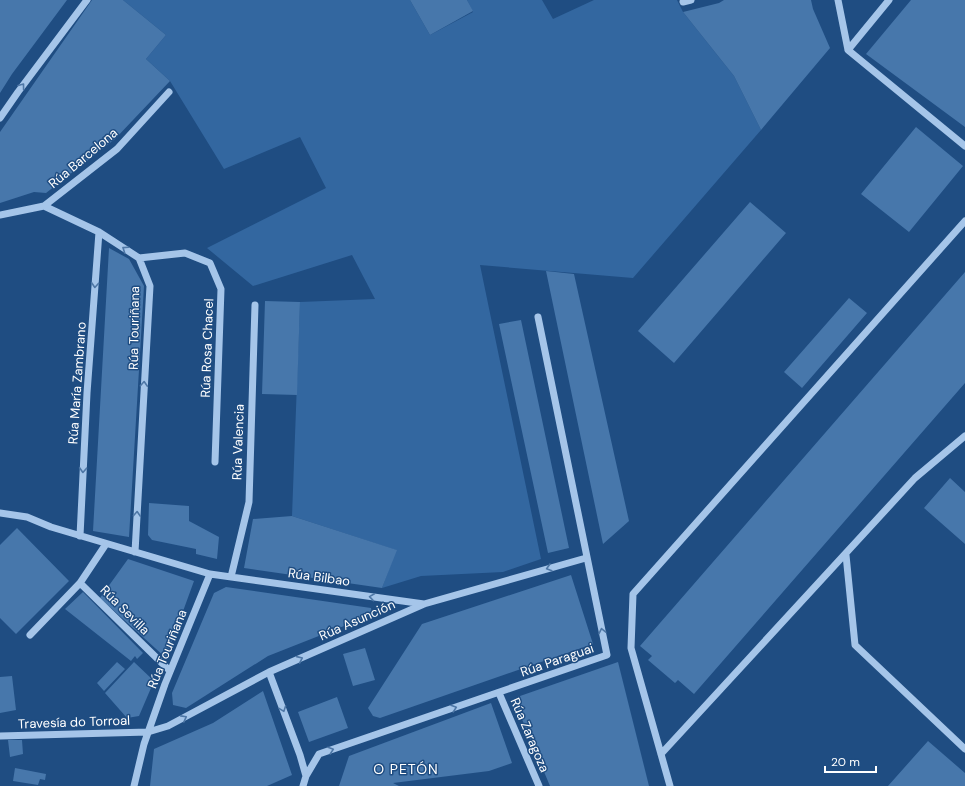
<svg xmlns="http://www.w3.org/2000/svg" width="965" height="786" viewBox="0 0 965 786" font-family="'DM Sans',sans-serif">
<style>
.green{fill:#3367a0}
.building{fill:#4777ab}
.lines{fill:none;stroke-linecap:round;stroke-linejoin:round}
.minor{stroke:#a5c5e9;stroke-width:7}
.oneway{stroke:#4e77a6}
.labels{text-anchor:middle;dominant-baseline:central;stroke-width:3;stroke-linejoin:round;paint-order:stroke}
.street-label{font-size:13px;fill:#fff;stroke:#1f4d82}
.neighbourhood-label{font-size:14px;letter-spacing:1px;fill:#fff;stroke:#1f4d82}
</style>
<rect width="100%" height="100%" fill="#1f4d82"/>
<path class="green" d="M 123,0 L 410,0 L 430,35 L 473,12 L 467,0 L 542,0 L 553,19 L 594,0 L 677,0 L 683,12 L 734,76 L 761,130 L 633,278 L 480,265 L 541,559 L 503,572 L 421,576 L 382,588 L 396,550 L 292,516 L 300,302 L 375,299 L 352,255 L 253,286 L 207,248 L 326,188 L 300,137 L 224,169 L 170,81 L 146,59 L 166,35 Z"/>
<path class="building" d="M 0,0 L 67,0 L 12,74 L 0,93 Z
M 92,0 L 123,0 L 166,35 L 146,59 L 170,81 L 115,139 L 46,193 L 34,192 L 0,203 L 0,132 Z
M 410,0 L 467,0 L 473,11 L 430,35 Z
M 724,0 L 811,0 L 813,9 L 830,48 L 761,130 L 734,76 L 683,12 L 719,3 Z
M 911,0 L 965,0 L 965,127 L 866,54 Z
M 916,127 L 963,166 L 909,232 L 861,194 Z
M 750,202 L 786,233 L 674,363 L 638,331 Z
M 109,248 L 129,259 L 144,286 L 129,537 L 93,531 Z
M 546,271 L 574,274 L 629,521 L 603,544 Z
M 965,272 L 965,383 L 694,694 L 678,680 L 675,683 L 648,660 L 652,656 L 640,646 Z
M 849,298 L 867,313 L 802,388 L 784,372 Z
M 265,301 L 300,302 L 297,395 L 262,394 Z
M 521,320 L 569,548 L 548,553 L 499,324 Z
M 950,478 L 965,492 L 965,544 L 924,508 Z
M 149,503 L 189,506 L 189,521 L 219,537 L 217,559 L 196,554 L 196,549 L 152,540 L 148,535 Z
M 292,516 L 397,550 L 382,588 L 244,568 L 253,519 Z
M 17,528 L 69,581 L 16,634 L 0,618 L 0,545 Z
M 128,559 L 194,581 L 166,658 L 100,598 Z
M 571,575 L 593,644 L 380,718 L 373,716 L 368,708 L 422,624 Z
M 226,587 L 371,608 L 372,615 L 268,656 L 186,708 L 173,705 L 172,693 L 214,593 Z
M 83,592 L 143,653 L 137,659 L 135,656 L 131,661 L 65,609 Z
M 365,648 L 375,680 L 353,686 L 343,654 Z
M 117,662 L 125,669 L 104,691 L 97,683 Z
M 134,662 L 154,681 L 139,716 L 127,718 L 105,693 Z
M 618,662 L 649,786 L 550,786 L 516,705 L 520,696 Z
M 12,676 L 16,710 L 0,713 L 0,677 Z
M 263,691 L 292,775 L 267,786 L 150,786 L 154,749 L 213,723 Z
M 337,697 L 348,728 L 309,742 L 298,712 Z
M 491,703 L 512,763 L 489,771 L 393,783 L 399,786 L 339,786 L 349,756 Z
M 8,740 L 22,740 L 23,754 L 10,757 Z
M 928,741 L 965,773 L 965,786 L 888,786 Z
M 15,768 L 46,774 L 45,780 L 40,779 L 38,785 L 13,781 Z"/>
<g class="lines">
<path class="minor" d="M 838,0 L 848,50 L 965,146
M 683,2 L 691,0
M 848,50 L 889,0
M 0,118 L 18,92 L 87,0
M 44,206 L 117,149 L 169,92
M 0,215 L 44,206 L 99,232 L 139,258 L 150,286 L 135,552
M 139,258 L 185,253 L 210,263 L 221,289 L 215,462
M 0,513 L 27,517 L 51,527 L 210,574 L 424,604
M 80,536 L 87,393 L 99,232
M 846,555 L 855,645 L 965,749
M 231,577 L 249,502 L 255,305
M 80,583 L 170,671
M 30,635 L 80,583 L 106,544
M 269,672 L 300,755 L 306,776
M 499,693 L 539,786
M 0,736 L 148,732 L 168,726 L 269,672 L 424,604 L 586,558
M 661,754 L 915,478 L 965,436
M 134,786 L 144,744 L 165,684 L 210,574
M 303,786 L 306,776 L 319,754 L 607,655 L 538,317
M 670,786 L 631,648 L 633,594 L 965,221"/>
</g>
<defs><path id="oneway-chevron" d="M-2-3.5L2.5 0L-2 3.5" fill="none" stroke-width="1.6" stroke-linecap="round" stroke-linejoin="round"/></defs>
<g class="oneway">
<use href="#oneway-chevron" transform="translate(22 86) rotate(-53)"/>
<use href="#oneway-chevron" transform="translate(125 249) rotate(-146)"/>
<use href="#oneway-chevron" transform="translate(95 285) rotate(94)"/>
<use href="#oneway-chevron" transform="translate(144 384) rotate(-87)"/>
<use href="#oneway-chevron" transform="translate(83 470) rotate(93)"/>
<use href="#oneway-chevron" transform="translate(137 514) rotate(-87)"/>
<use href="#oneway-chevron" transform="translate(549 568) rotate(164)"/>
<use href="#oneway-chevron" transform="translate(372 597) rotate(-172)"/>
<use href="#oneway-chevron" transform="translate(602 631) rotate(-102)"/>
<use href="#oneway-chevron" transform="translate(300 659) rotate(-24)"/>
<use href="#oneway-chevron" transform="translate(454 708) rotate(-19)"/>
<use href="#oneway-chevron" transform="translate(283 709) rotate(70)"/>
<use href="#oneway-chevron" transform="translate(184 718) rotate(-28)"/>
<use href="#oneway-chevron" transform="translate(331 750) rotate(-19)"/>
</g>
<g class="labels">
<g class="street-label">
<text transform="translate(83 158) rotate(-40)">Rúa Barcelona</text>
<text transform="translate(134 328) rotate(-89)">Rúa Touriñana</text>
<text transform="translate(207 348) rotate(-88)">Rúa Rosa Chacel</text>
<text transform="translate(77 383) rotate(-86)">Rúa María Zambrano</text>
<text transform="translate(238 442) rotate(-88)">Rúa Valencia</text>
<text transform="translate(319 577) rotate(8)">Rúa Bilbao</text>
<text transform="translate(125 610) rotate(45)">Rúa Sevilla</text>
<text transform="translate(357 620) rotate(-24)">Rúa Asunción</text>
<text transform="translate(167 649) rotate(-68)">Rúa Touriñana</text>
<text transform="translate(557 660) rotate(-19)">Rúa Paraguai</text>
<text transform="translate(74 722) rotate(-2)">Travesía do Torroal</text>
<text transform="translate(530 735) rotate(67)">Rúa Zaragoza</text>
</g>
<g class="neighbourhood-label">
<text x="406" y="769">O PETÓN</text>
</g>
</g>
<path d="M825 766v6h51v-6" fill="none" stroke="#ffffff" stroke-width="2"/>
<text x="831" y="766" font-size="12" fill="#ffffff" stroke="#1f4d82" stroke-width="3" paint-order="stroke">20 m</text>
</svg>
